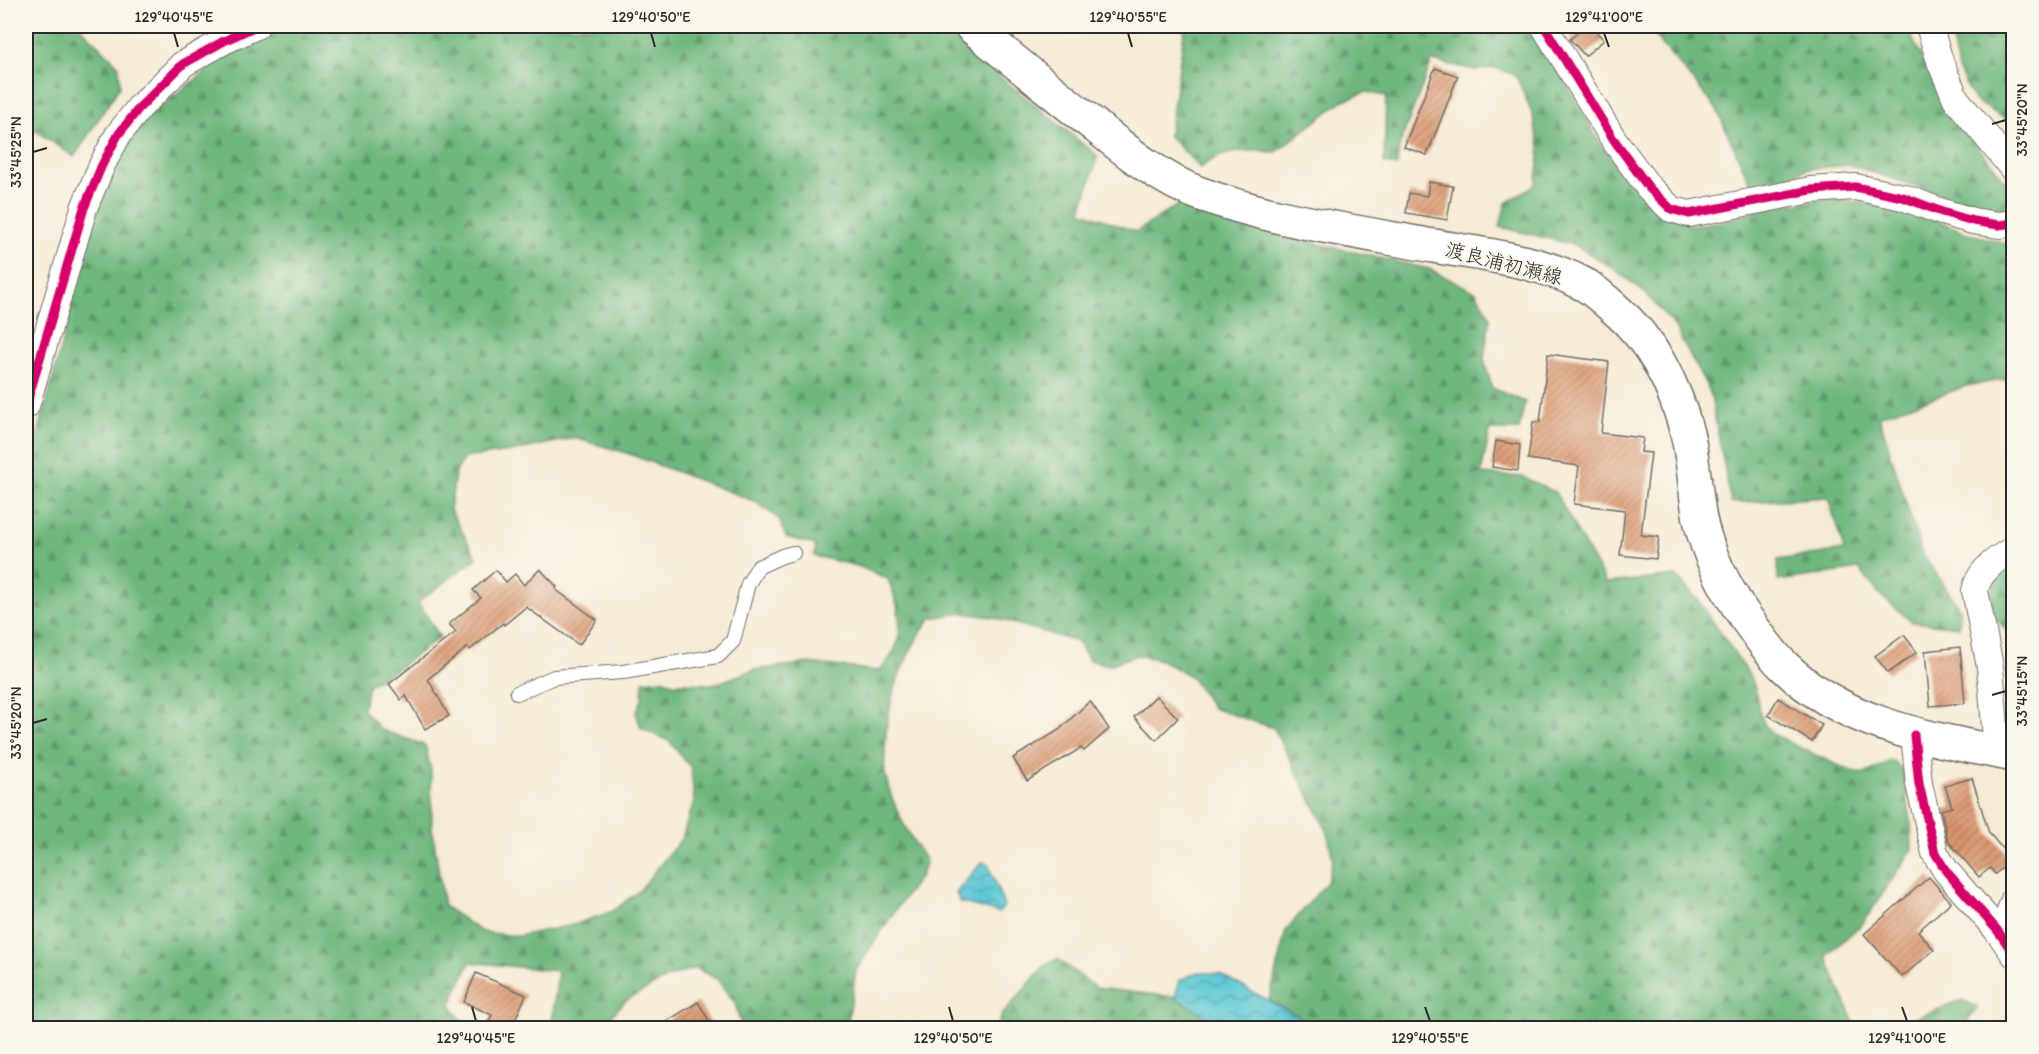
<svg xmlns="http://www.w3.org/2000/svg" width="2039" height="1054" viewBox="0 0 2039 1054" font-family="Itim,'Klee One',sans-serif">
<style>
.forest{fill:url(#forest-firs);stroke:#4c7154;stroke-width:1.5;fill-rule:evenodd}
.water{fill:url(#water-waves);stroke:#447a80;stroke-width:1.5}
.building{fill:url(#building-hatch)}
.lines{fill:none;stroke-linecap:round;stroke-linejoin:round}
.lane-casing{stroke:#726e66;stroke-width:16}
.street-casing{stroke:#726e66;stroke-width:28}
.secondary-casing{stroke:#726e66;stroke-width:36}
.lane{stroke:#fff;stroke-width:14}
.street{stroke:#fff;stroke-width:26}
.secondary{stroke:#fff;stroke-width:33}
.cycleway-casing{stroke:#fbf7ec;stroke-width:13}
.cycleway{stroke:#d6006c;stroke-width:9}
.ticks{fill:none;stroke:#2b2b2b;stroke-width:2}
.labels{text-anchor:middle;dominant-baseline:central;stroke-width:4.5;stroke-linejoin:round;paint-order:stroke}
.street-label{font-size:20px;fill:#2b2b2b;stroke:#fbf7ec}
.neatline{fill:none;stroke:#2b2b2b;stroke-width:2}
.ticks-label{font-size:15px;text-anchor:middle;fill:#2b2b2b}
</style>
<defs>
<pattern id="forest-firs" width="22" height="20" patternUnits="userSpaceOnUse" patternTransform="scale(1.5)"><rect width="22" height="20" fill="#6eb77e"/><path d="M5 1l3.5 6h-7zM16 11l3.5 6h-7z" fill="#5b9567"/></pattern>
<pattern id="water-waves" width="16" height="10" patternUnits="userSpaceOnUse" patternTransform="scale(1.5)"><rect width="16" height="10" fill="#5ec9d6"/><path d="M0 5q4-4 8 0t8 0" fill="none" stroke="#4ea3ae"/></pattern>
<pattern id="building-hatch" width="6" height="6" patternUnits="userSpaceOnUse" patternTransform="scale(1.5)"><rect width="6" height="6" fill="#d9956d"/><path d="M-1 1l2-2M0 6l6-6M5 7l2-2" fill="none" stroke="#b07a5a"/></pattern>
</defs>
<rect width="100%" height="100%" fill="#fbf7ec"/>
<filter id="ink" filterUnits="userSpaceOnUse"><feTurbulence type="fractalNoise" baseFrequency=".0167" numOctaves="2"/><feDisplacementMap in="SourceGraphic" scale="12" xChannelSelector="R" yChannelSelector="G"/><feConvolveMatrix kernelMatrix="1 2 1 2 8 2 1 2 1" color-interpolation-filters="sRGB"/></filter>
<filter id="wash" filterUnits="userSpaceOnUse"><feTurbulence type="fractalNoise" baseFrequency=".008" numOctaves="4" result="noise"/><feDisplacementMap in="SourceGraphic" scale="24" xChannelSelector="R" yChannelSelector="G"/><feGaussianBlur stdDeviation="1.35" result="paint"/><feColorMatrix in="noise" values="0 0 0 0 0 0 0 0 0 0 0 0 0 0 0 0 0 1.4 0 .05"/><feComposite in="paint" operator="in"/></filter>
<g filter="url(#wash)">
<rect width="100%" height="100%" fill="#f5ead4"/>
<path class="forest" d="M 26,26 L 79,26 L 119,66 L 120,86 L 74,157 L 26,124 Z
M 288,26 L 825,26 L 834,32 L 868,26 L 937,26 L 1098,156 L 1081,211 L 1136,232 L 1179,204 L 1310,242 L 1429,269 L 1476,292 L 1490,317 L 1484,359 L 1492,388 L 1525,402 L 1519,430 L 1490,430 L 1481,474 L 1523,477 L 1555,492 L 1606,583 L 1676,576 L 1699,601 L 1751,677 C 1760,696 1755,718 1772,733 C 1777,737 1851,772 1857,773 C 1868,775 1882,766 1891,760 L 1903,770 L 1911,821 L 1912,850 L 1863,923 L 1826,956 L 1854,1023 L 1902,1023 L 1962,1000 L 1978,1007 L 1963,1028 L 1314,1028 L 1299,1017 L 1269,1000 L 1286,930 L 1327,882 L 1333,860 L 1327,831 L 1274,728 L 1213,708 L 1190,676 L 1161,660 L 1137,655 L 1109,665 L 1089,660 L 1078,642 L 992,617 L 962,613 L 931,618 C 902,657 886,702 885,751 C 885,760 883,770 886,778 C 893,809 909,835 926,861 L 921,875 L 894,912 L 856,970 L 847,1028 L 742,1028 L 735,1003 L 717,979 L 695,968 L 667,978 L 625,1001 L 600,1028 L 551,1028 L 558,971 L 470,962 L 451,1004 L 466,1028 L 26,1028 L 26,480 L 68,320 L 89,214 L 143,119 L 235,50 ZM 574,438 L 624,452 L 754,501 L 779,519 L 786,537 L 816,545 L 814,556 L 858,566 L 888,579 C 902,612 908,644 879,671 L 809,663 L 753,670 L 715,684 L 673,683 L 661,679 L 643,681 L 642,699 L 636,713 L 641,728 L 669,741 L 691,768 L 694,801 L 682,838 L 639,891 L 613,911 L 573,925 L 518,936 L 482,932 L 444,906 L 432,827 L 431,770 L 425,745 L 381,730 L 363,710 L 368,685 L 398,668 L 440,637 L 418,602 L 477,558 L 450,510 L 455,474 L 464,458 L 510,452 Z
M 1185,26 L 1531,26 L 1547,50 L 1601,145 L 1652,205 L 1690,225 L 1720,222 L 1764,208 L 1837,198 L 1929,217 L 1967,233 L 2013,245 L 2013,378 L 1967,386 L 1879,416 L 1921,551 L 1961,610 L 1959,627 L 1912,622 L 1880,595 L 1859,569 L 1778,581 L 1778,560 L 1844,550 L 1828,497 L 1731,503 L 1710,392 L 1673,324 L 1644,292 L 1611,267 L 1575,245 L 1500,227 L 1506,203 L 1536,184 L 1540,147 L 1533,116 L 1516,75 L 1495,68 L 1476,70 L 1432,61 L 1399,146 L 1397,166 L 1384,163 L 1386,96 L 1366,92 L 1342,101 L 1276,152 C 1247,150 1224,149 1200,168 L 1169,136 Z
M 1649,26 L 1909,26 L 1913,40 L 1951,112 L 2013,191 L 2013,214 L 1992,211 L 1850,165 L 1806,169 L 1777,184 L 1751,185 L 1716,108 L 1651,31 Z
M 1954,26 L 2013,26 L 2013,124 L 1974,100 L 1958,69 L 1951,35 Z
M 2013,565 L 2013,634 L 2011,636 L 1994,616 L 1991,594 L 1996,577 Z
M 1058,959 L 1096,988 L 1175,997 L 1227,1028 L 996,1028 L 1003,1014 L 1047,963 Z"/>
<path class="water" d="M 982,862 L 988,864 L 1004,906 L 999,913 L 960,902 L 956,893 Z
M 1198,972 L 1219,974 L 1299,1017 L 1314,1028 L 1227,1028 L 1175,997 L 1180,980 Z"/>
<g id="blocks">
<path class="building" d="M 1586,26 L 1591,26 L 1604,40 L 1585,56 L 1570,39 Z
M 1435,68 L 1458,76 L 1427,155 L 1404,147 Z
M 1429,182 L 1453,186 L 1447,220 L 1406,213 L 1409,193 L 1427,196 Z
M 1548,354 L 1609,362 L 1601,433 L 1643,438 L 1641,452 L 1651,453 L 1641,535 L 1659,537 L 1656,559 L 1620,555 L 1625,510 L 1574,504 L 1579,466 L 1528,459 L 1533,422 L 1540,422 Z
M 1496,441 L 1520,445 L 1518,471 L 1492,467 Z
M 540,569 L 557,587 L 555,589 L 597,620 L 579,645 L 526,607 L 504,625 L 503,623 L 470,650 L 468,647 L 428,679 L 449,716 L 425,729 L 406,696 L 401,700 L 389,684 L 456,632 L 449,624 L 481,598 L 473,590 L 496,570 L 506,582 L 515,574 L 524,585 Z
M 1904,635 L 1917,652 L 1888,673 L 1875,656 Z
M 1960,647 L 1965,703 L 1930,706 L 1925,651 Z
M 1156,696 L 1178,718 L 1156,740 L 1134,717 Z
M 1778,698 L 1822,725 L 1812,742 L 1768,715 Z
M 1090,701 L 1109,729 L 1084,751 L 1081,748 L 1027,781 L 1013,758 L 1059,730 Z
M 1972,778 L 1989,833 L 2012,860 L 1995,874 L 1990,868 L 1979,877 L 1948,841 L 1941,810 L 1952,807 L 1945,786 Z
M 1929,877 L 1951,902 L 1918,931 L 1934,950 L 1902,977 L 1864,934 Z
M 476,973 L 526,995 L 511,1029 L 484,1029 L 492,1015 L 464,1002 Z
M 698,1002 L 714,1029 L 654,1029 Z"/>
</g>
</g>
<g filter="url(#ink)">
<use href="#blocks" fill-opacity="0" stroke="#726e66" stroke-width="1.5"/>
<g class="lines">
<g class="lane-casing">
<path id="lane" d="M 517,693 L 554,677 L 623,672 L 718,656 L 733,641 L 748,584 L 758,567 L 782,556 L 793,553
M 1997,930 L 2014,882"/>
</g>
<g class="street-casing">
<path id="street" d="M 1544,26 L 1614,140 L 1649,188 L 1671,209 L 1689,214 L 1811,190 L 1855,187 L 1903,197 L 1942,212 L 1973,221 L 1999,225 L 2014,223
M 1929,26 L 1941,64 L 1956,99 L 2014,170
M 26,406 L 84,208 L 102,165 L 118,135 L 139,108 L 183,64 L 224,41 L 256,26
M 1914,735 L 1919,784 L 1935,853 L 1946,871 L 1997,930 L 2014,954
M 1997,751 L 1990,667 L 1975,591 C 1978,572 1997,558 2014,549"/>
</g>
<g class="secondary-casing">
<path id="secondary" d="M 971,26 C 1008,56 1046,87 1084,117 C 1117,143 1158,179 1198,193 C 1271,220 1358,232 1434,246 C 1485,255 1541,260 1587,286 C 1596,292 1605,300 1614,308 C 1653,341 1676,388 1688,437 C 1694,464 1695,492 1700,519 C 1708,556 1725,588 1746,618 C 1758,635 1770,653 1785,667 C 1846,726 1934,739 2014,755"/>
</g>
<use href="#lane" class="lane"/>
<use href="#street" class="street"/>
<use href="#secondary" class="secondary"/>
<g class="cycleway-casing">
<path id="cycleway" d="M 1544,26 L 1614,140 L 1649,188 L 1671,209 L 1689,214 L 1811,190 L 1855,187 L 1903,197 L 1942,212 L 1973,221 L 1999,225 L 2014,223
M 26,406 L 84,208 L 102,165 L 118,135 L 139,108 L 183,64 L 224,41 L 256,26
M 1914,735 L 1919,784 L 1935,853 L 1946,871 L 1997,930 L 2014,954"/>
</g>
<use href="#cycleway" class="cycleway"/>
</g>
</g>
<path class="ticks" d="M 174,33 L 178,47M 651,33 L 655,47M 1128,33 L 1132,47M 1604,33 L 1609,47M 1992,124 L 2006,120M 33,152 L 47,148M 1992,695 L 2006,691M 33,723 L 47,719M 472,1007 L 476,1021M 949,1007 L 953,1021M 1425,1007 L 1430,1021M 1902,1007 L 1907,1021"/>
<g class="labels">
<g class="street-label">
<text transform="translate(1504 263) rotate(14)">渡良浦初瀬線</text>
</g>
</g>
<rect width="2039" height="1054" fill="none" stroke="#fbf7ec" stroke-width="66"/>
<rect x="33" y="33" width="1973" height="988" class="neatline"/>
<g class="ticks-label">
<text x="174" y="22">129°40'45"E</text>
<text x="651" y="22">129°40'50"E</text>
<text x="1128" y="22">129°40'55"E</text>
<text x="1604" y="22">129°41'00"E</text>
<text transform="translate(2022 120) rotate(-90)" y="5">33°45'20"N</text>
<text transform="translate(16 152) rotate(-90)" y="5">33°45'25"N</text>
<text transform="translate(2022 691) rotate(-90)" y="5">33°45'15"N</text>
<text transform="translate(16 723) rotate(-90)" y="5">33°45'20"N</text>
<text x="476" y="1043">129°40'45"E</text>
<text x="953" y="1043">129°40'50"E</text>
<text x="1430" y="1043">129°40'55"E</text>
<text x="1907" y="1043">129°41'00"E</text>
</g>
</svg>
